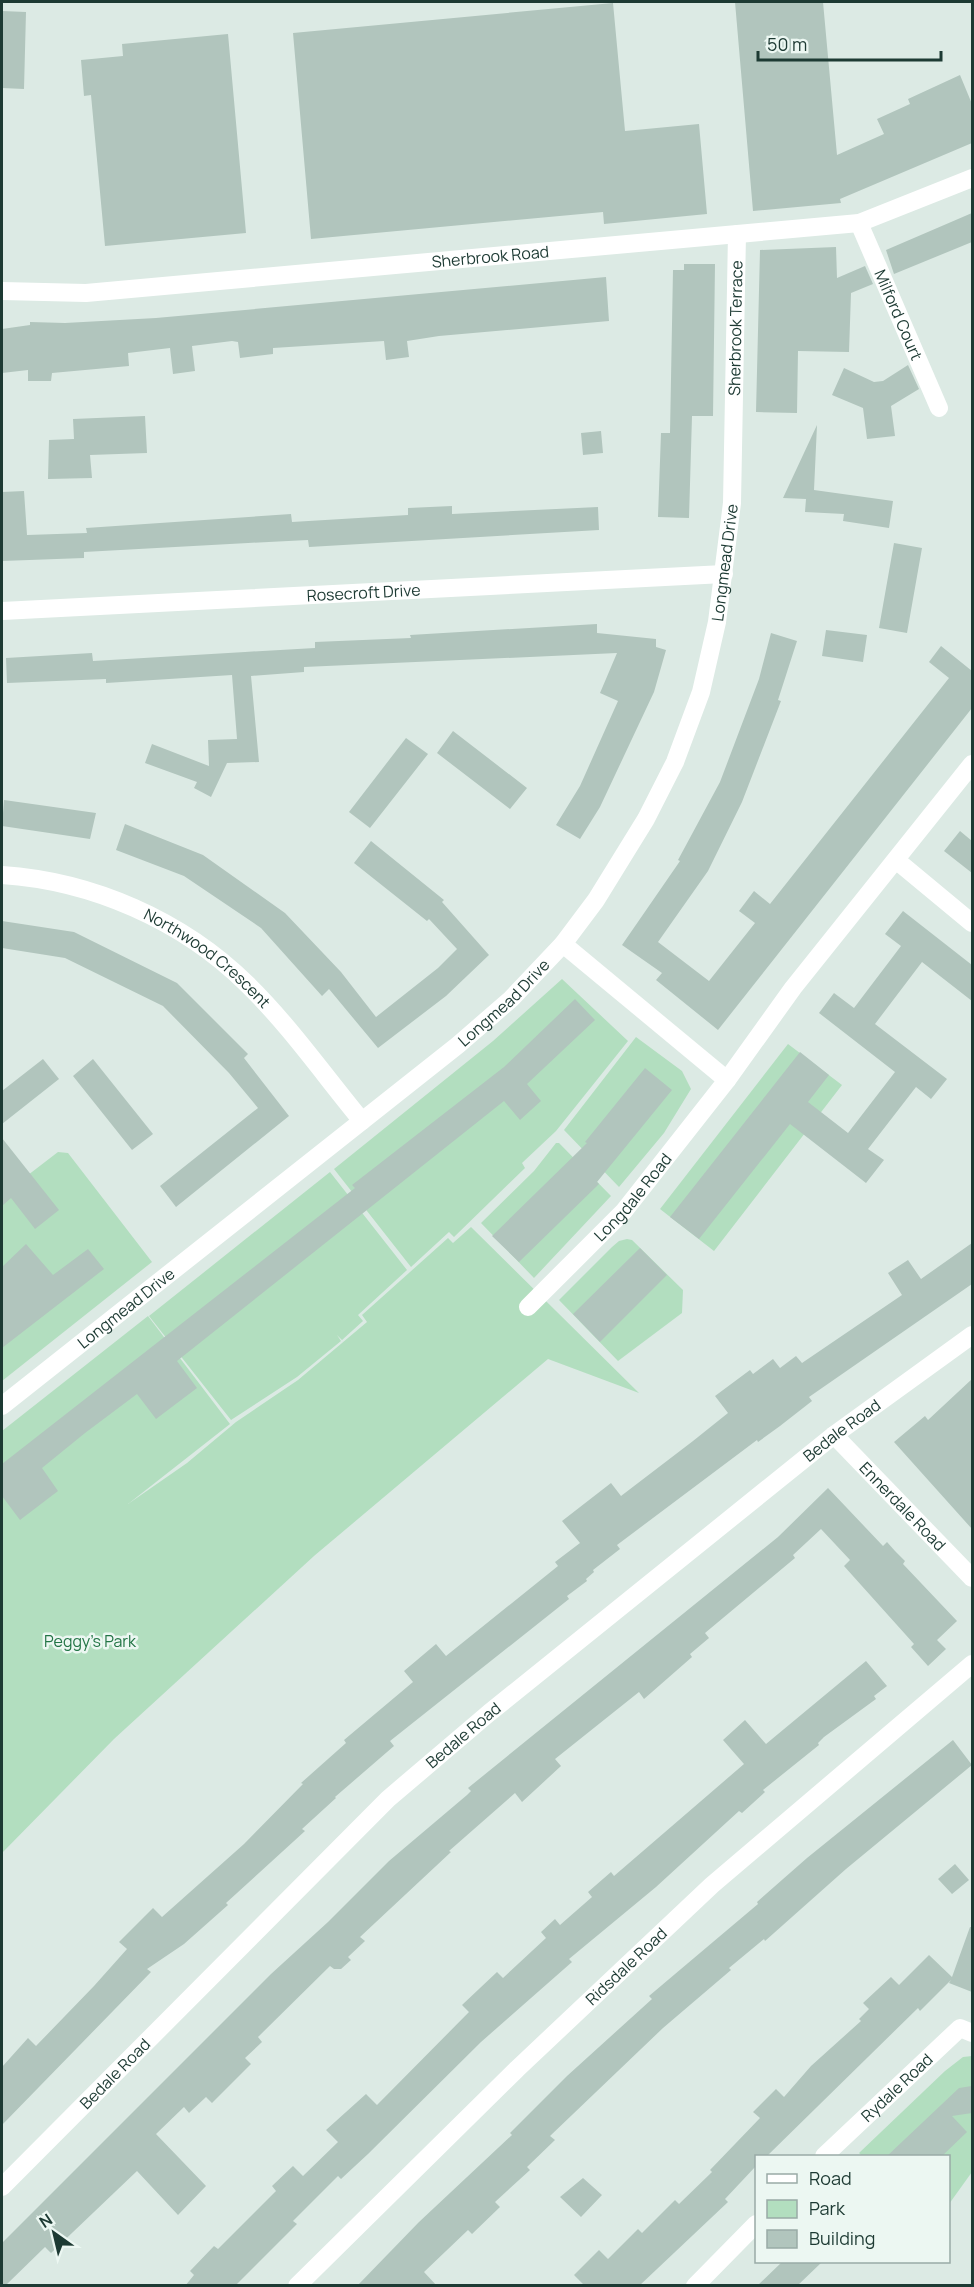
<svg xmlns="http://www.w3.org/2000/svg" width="974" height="2287" viewBox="0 0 974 2287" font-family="Manrope,sans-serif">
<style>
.green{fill:#b2debf}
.building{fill:#b1c5bd}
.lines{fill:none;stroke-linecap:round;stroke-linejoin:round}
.street{stroke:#fff;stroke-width:18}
.labels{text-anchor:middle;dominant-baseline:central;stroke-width:5;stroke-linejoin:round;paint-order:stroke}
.street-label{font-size:16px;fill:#1d3a33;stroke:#ecf7f2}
.park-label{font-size:16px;fill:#237546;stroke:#ecf7f2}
</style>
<rect width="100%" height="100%" fill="#dceae4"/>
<path class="green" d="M 562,979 L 628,1041 L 556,1131 L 522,1163 L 525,1168 L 454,1237 L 449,1232 L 411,1267 L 334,1169 L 493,1041 Z
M 636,1037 L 682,1071 L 691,1089 L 664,1133 L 619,1187 L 564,1130 Z
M 788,1044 L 842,1085 L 714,1251 L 660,1209 Z
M 556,1143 L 559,1143 L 611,1196 L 534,1278 L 481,1223 L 534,1171 Z
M 58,1152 L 68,1153 L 152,1262 L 2,1381 L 2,1195 Z
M 330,1172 L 407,1270 L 358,1315 L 363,1321 L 342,1340 L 337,1335 L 341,1341 L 297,1377 L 231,1420 L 149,1316 Z
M 471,1227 L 639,1393 L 548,1359 L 314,1556 L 114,1739 L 2,1853 L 2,1431 L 148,1316 L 230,1424 L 128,1504 L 187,1463 L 236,1422 L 298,1380 L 367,1322 L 362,1315 L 448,1238 L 453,1243 Z
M 627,1239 L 632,1240 L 683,1290 L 682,1313 L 618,1361 L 559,1300 L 612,1247 L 619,1241 Z
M 972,2056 L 972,2172 L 949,2204 L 948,2156 L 862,2156 L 859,2153 L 945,2071 L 963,2057 Z"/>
<path class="building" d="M 735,2 L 823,2 L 837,155 L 884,134 L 877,119 L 910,104 L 908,99 L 960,75 L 972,104 L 972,143 L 840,199 L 841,203 L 753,211 Z
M 613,3 L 625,131 L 699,124 L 707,214 L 604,224 L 603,212 L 311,239 L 293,33 Z
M 2,11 L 26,12 L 24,89 L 2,88 Z
M 228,34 L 246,233 L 105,246 L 91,95 L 84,96 L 81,60 L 123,56 L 122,44 Z
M 972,213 L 972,242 L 894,274 L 886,250 Z
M 836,247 L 837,278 L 865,266 L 873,284 L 851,293 L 849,352 L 798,351 L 797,413 L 756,412 L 760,250 Z
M 684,264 L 715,264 L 713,416 L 692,416 L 689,518 L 658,517 L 661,433 L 670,433 L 673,270 L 684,270 Z
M 606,277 L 609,321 L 439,336 L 407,341 L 409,357 L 386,360 L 384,341 L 273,348 L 273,354 L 240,358 L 238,342 L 232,341 L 192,346 L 195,371 L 173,374 L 170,348 L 128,353 L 129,366 L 52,373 L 51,381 L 28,381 L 28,370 L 2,373 L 2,329 L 30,325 L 30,322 L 65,323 L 156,318 Z
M 908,365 L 919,389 L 891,406 L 895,436 L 867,439 L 863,408 L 832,395 L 844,368 L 874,382 L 883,381 Z
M 145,416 L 147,453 L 90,455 L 92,478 L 48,479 L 49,440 L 74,439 L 73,419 Z
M 817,425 L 814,490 L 893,501 L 889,528 L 843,521 L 844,514 L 805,512 L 806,499 L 783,498 Z
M 601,431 L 603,453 L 583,455 L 581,433 Z
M 24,491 L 27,535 L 87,533 L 86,528 L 291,514 L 292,522 L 408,515 L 408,508 L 452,506 L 452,514 L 598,507 L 599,530 L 309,547 L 308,540 L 248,543 L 84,552 L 84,558 L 2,561 L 2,492 Z
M 894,543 L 922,548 L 907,633 L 879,628 Z
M 597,624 L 597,633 L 656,639 L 656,647 L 666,650 L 654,692 L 600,807 L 580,839 L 556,825 L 580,786 L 618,701 L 600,693 L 617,653 L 304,667 L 304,672 L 251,676 L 259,762 L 227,763 L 211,797 L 194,788 L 197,782 L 145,763 L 152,744 L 209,766 L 208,740 L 237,739 L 232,675 L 106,683 L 106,679 L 7,683 L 6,658 L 92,653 L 93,661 L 245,652 L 315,648 L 315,642 L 411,638 L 410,635 Z
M 826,630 L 867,635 L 863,662 L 822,656 Z
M 771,633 L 797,641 L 778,700 L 781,701 L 742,802 L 708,871 L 658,942 L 709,981 L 755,923 L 739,911 L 754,891 L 770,904 L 949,678 L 929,662 L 941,646 L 972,671 L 972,708 L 718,1030 L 656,980 L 662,973 L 622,945 L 680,861 L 678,860 L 720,782 L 759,679 Z
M 453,731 L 527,788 L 510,809 L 437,753 Z
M 406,738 L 428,754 L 370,828 L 349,812 Z
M 4,800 L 96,813 L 90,839 L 2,826 Z
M 125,824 L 203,855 L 285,913 L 341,972 L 376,1017 L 438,968 L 457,949 L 429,919 L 427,921 L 354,863 L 371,841 L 444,900 L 442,902 L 489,955 L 446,996 L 378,1048 L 329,989 L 322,996 L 261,928 L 184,876 L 116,850 Z
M 960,831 L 972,841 L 972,873 L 944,851 Z
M 903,911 L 972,965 L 972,1001 L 922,962 L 875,1024 L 947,1079 L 931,1099 L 916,1087 L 868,1149 L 884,1160 L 866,1183 L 790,1124 L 699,1239 L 670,1217 L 800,1052 L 829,1075 L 808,1102 L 848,1133 L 895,1072 L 819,1013 L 834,993 L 854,1008 L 901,946 L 885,934 Z
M 2,921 L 74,932 L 177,983 L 248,1054 L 244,1058 L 289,1116 L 176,1207 L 160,1186 L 258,1108 L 229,1073 L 163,1006 L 65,958 L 2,948 Z
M 575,999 L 595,1020 L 527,1084 L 541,1101 L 520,1120 L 504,1101 L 177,1361 L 197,1388 L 156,1419 L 137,1394 L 85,1433 L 42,1468 L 58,1491 L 20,1520 L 2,1496 L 2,1464 L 355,1188 L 352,1185 L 504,1067 Z
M 43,1059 L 59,1079 L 2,1124 L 2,1091 Z
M 93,1059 L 153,1134 L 132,1150 L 73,1076 Z
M 645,1068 L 672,1090 L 597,1182 L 599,1184 L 519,1262 L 492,1236 L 587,1143 L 585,1142 Z
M 2,1138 L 59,1210 L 35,1229 L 11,1198 L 2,1206 Z
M 972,1243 L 972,1284 L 809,1397 L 812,1401 L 780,1426 L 758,1442 L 757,1440 L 617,1545 L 620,1549 L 593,1570 L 594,1572 L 586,1579 L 587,1581 L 567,1596 L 569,1599 L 390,1741 L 394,1746 L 335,1797 L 336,1798 L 302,1829 L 305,1831 L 226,1903 L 228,1905 L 184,1944 L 147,1969 L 151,1972 L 2,2125 L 2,2067 L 28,2038 L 36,2046 L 94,1986 L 127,1949 L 119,1942 L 153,1908 L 162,1917 L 244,1844 L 303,1784 L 301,1783 L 346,1743 L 344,1740 L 413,1682 L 404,1671 L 436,1644 L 446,1656 L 558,1566 L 555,1562 L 580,1543 L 562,1521 L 611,1483 L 621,1496 L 693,1441 L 728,1413 L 715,1396 L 750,1370 L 753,1374 L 773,1359 L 780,1368 L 796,1356 L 802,1363 L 902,1295 L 888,1273 L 908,1260 L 921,1279 Z
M 26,1244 L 53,1275 L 88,1249 L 104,1269 L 2,1348 L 2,1267 Z
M 640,1248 L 667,1275 L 600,1342 L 573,1314 Z
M 972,1379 L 972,1529 L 894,1442 L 925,1416 L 928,1420 Z
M 828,1488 L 883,1546 L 887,1542 L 895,1551 L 905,1561 L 903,1564 L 957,1621 L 937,1640 L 946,1649 L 928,1666 L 911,1647 L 914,1644 L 844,1566 L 850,1560 L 821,1529 L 793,1555 L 795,1558 L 705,1633 L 709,1638 L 690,1654 L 692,1657 L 644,1699 L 639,1692 L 555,1759 L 561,1766 L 522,1802 L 515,1793 L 449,1851 L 451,1852 L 360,1937 L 365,1941 L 348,1957 L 351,1960 L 341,1969 L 334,1969 L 330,1966 L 258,2037 L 262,2042 L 245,2058 L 251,2064 L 212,2103 L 206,2097 L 189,2113 L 184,2107 L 156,2134 L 206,2186 L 178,2215 L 137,2171 L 51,2253 L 45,2247 L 5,2286 L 2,2286 L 2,2243 L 271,1974 L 328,1922 L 389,1861 L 467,1795 L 471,1791 L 468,1788 L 778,1537 Z
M 866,1661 L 887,1686 L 874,1696 L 876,1699 L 824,1737 L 818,1743 L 819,1745 L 763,1790 L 765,1792 L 742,1813 L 739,1811 L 656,1887 L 569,1959 L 572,1962 L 481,2042 L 368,2154 L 341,2179 L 338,2176 L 293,2221 L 297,2224 L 235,2286 L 185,2286 L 194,2275 L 190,2271 L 214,2246 L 218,2249 L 276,2191 L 272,2186 L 293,2166 L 303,2176 L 338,2142 L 326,2130 L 366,2094 L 377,2105 L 469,2012 L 462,2005 L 497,1972 L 503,1978 L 546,1938 L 541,1932 L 555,1919 L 560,1925 L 592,1897 L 588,1892 L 611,1872 L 614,1876 L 744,1764 L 723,1740 L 745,1720 L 766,1744 Z
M 953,1740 L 972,1765 L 846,1869 L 765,1941 L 764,1939 L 729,1968 L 731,1970 L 663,2028 L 550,2136 L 555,2140 L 527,2167 L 530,2170 L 495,2202 L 500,2207 L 472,2234 L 468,2230 L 424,2272 L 437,2286 L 357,2286 L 419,2222 L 512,2135 L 510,2133 L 567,2076 L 652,1999 L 649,1996 L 758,1904 L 757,1902 L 807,1858 Z
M 955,1864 L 969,1880 L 952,1894 L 938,1879 Z
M 970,1927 L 972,1927 L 972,1992 L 949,1983 L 951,1980 L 920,2011 L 918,2008 L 766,2157 L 756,2157 L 756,2166 L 725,2199 L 728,2202 L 639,2286 L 585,2286 L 574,2275 L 599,2250 L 608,2259 L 638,2229 L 642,2233 L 675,2200 L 679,2204 L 712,2172 L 710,2170 L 760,2118 L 753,2112 L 776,2089 L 784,2097 L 811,2066 L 861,2021 L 859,2019 L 869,2009 L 863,2003 L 891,1977 L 899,1985 L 929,1955 L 952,1977 Z
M 972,2086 L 972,2113 L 952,2116 L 967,2132 L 941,2157 L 886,2157 L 959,2088 Z
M 583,2178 L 602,2195 L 581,2217 L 560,2197 Z
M 782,2262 L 822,2262 L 797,2286 L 757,2286 Z"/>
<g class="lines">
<g class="street">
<path id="s1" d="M 859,223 L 939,408"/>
<path id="s2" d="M 2,291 L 86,293 L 859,223 L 972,178"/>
<path id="s3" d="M 2,611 L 724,574"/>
<path d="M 896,860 L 972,923"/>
<path id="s4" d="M 2,875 C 92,881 182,920 247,984 C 289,1025 324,1075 362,1121"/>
<path d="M 563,944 L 727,1080"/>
<path id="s5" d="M 528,1307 L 624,1211 L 727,1080 L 793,988 L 972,764"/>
<path id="s6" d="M 2,1406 L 458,1045 L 511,999 L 563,944 L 596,900 L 646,819 L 675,762 L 701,692 L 717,622 L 732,503 L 737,234"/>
<path id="s7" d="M 834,1435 L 972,1578"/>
<path id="s8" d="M 824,2156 L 960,2028 L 972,2033"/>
<path id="s9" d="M 2,2187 L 388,1799 L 489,1713 L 834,1435 L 972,1335"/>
<path id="s10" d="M 297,2286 L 517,2069 L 712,1885 L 972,1664"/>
<path d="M 695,2286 L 756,2224"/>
</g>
</g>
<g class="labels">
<g class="street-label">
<text stroke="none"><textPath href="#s2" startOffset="490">Sherbrook Road</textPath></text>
<text stroke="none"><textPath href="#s1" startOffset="100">Milford Court</textPath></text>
<text stroke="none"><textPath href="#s6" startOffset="1383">Sherbrook Terrace</textPath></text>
<text stroke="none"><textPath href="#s6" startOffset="1148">Longmead Drive</textPath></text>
<text stroke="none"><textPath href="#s3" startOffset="362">Rosecroft Drive</textPath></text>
<text stroke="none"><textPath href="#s4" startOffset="226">Northwood Crescent</textPath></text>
<text stroke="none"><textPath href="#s6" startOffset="644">Longmead Drive</textPath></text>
<text stroke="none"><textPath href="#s5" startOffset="152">Longdale Road</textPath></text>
<text stroke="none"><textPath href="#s6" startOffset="158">Longmead Drive</textPath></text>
<text stroke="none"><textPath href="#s9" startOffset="1132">Bedale Road</textPath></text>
<text stroke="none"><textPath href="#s7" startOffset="99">Ennerdale Road</textPath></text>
<text stroke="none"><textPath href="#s9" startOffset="646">Bedale Road</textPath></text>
<text stroke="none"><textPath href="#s10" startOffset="459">Ridsdale Road</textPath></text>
<text stroke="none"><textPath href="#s9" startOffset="160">Bedale Road</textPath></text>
<text stroke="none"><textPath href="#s8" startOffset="100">Rydale Road</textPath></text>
</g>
<g class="park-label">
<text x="90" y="1641">Peggy's Park</text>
</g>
</g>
<rect width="974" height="2287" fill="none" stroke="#1d3a33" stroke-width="6"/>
<rect x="755" y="2155" width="195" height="108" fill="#ecf7f2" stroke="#99aba6" stroke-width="1.5"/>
<rect x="767" y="2174" width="30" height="9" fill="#ffffff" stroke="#99aba6" stroke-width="1.5"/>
<text x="809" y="2185" font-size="18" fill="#1d3a33">Road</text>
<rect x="767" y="2200" width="30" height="18" fill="#b2debf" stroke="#99aba6" stroke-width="1.5"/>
<text x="809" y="2215" font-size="18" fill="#1d3a33">Park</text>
<rect x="767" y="2230" width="30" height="18" fill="#b1c5bd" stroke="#99aba6" stroke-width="1.5"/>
<text x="809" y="2245" font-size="18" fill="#1d3a33">Building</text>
<g transform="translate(54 2233) rotate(326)" stroke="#ecf7f2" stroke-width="4.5" paint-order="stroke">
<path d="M0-4.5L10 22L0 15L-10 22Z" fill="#1d3a33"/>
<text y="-9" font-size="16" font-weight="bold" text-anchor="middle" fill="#1d3a33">N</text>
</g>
<path d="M758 51v9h183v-9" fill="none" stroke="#1d3a33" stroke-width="3"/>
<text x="767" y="51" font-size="18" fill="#1d3a33" stroke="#ecf7f2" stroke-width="4.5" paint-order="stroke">50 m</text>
</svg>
